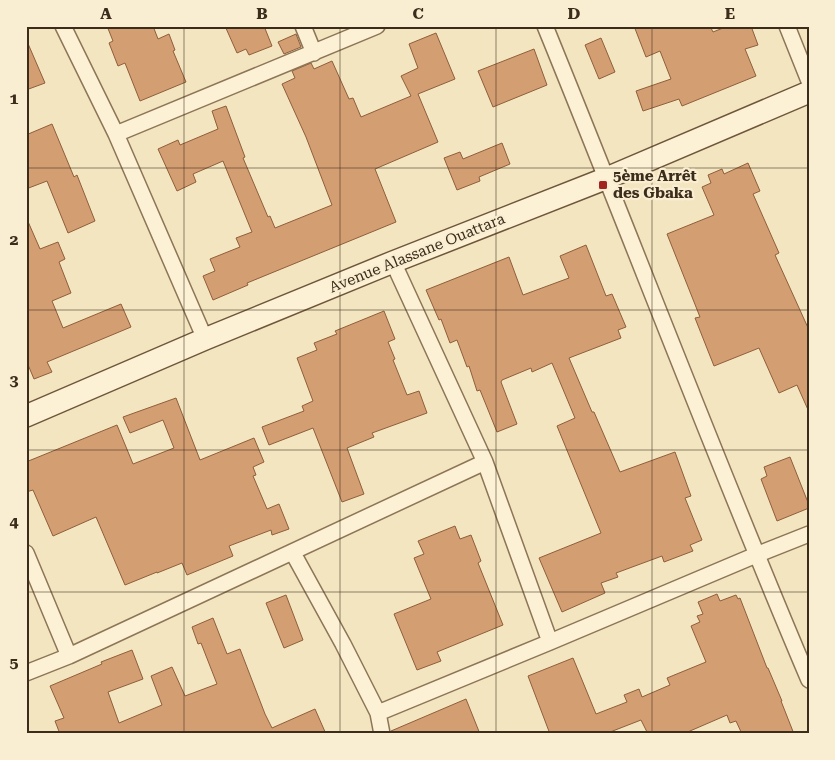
<svg xmlns="http://www.w3.org/2000/svg" width="835" height="760" viewBox="0 0 835 760" font-family="'Roboto Serif',serif">
<style>
.building{fill:#d49e73;stroke:#8f5e3a}
.lines{fill:none;stroke-linecap:round;stroke-linejoin:round}
.street-casing{stroke:#8d7556;stroke-width:18}
.secondary-casing{stroke:#6f563a;stroke-width:24}
.street{stroke:#fcf1d5;stroke-width:15}
.secondary{stroke:#fcf1d5;stroke-width:21}
.grid{fill:none;stroke:#3b2c1c;stroke-width:1;stroke-opacity:0.55}
.poi-dot{fill:#a22420;stroke:#f9eed1;stroke-width:2}
.labels{text-anchor:middle;dominant-baseline:central;stroke-width:4.5;stroke-linejoin:round;paint-order:stroke}
.poi-label{font-size:15px;font-weight:bold;fill:#3b2c1c;stroke:#f9eed1;text-anchor:start}
.street-label{font-size:15px;fill:#3b2c1c;stroke:#f9eed1}
.neatline{fill:none;stroke:#3b2c1c;stroke-width:2}
.grid-label{font-size:16px;text-anchor:middle;font-weight:bold;fill:#3b2c1c}
</style>
<rect width="100%" height="100%" fill="#f2e5c0"/>
<path class="building" d="M 107,26 L 153,26 L 158,39 L 169,34 L 175,50 L 173,51 L 186,82 L 140,101 L 125,63 L 118,66 L 109,43 L 113,41 Z
M 225,26 L 264,26 L 272,46 L 249,55 L 246,49 L 237,53 Z
M 634,26 L 710,26 L 713,32 L 728,26 L 751,26 L 758,45 L 745,49 L 756,76 L 682,106 L 679,99 L 643,111 L 636,91 L 671,79 L 660,51 L 646,57 Z
M 436,33 L 455,79 L 418,94 L 438,142 L 375,169 L 396,222 L 247,283 L 248,285 L 213,300 L 203,276 L 215,271 L 210,259 L 240,247 L 236,238 L 252,232 L 223,161 L 193,174 L 196,182 L 177,191 L 158,149 L 178,140 L 180,145 L 218,129 L 212,111 L 226,106 L 245,157 L 243,158 L 268,217 L 270,216 L 275,228 L 332,205 L 306,137 L 282,84 L 295,78 L 292,71 L 311,63 L 314,69 L 332,61 L 349,99 L 353,98 L 361,117 L 411,96 L 401,76 L 418,68 L 409,44 Z
M 296,34 L 301,47 L 284,54 L 278,42 Z
M 601,38 L 615,72 L 599,79 L 585,45 Z
M 26,39 L 45,83 L 26,90 Z
M 534,49 L 547,85 L 493,107 L 478,71 Z
M 52,124 L 74,177 L 77,175 L 95,221 L 68,233 L 47,181 L 26,189 L 26,135 Z
M 502,143 L 510,164 L 479,177 L 480,181 L 457,190 L 444,158 L 460,152 L 463,159 Z
M 748,163 L 760,191 L 753,194 L 779,253 L 775,255 L 809,330 L 809,412 L 797,385 L 779,393 L 759,348 L 714,366 L 695,318 L 700,317 L 667,234 L 714,215 L 702,187 L 711,183 L 708,175 L 722,169 L 724,174 Z
M 26,217 L 40,249 L 58,242 L 65,259 L 59,262 L 71,293 L 52,301 L 63,328 L 121,304 L 131,327 L 47,362 L 52,372 L 34,379 L 26,360 Z
M 586,245 L 606,296 L 612,294 L 626,327 L 618,330 L 621,338 L 569,358 L 592,412 L 594,412 L 620,472 L 675,452 L 691,496 L 685,498 L 702,540 L 690,545 L 693,551 L 664,562 L 662,556 L 616,573 L 618,577 L 601,583 L 605,593 L 562,612 L 539,558 L 601,533 L 557,426 L 575,418 L 552,363 L 532,372 L 531,368 L 502,380 L 501,382 L 517,424 L 497,432 L 480,390 L 477,391 L 469,366 L 467,367 L 457,340 L 450,343 L 441,319 L 439,320 L 426,290 L 509,257 L 523,295 L 569,278 L 560,256 Z
M 384,311 L 395,339 L 388,342 L 395,359 L 393,360 L 407,395 L 419,391 L 427,413 L 372,433 L 374,437 L 347,448 L 364,494 L 342,502 L 313,428 L 269,445 L 262,427 L 304,411 L 302,406 L 313,401 L 297,358 L 317,350 L 314,343 L 337,334 L 335,331 Z
M 176,398 L 200,460 L 254,438 L 264,462 L 253,467 L 256,475 L 253,476 L 267,509 L 279,504 L 289,529 L 272,535 L 271,530 L 229,546 L 233,556 L 187,575 L 182,563 L 157,573 L 157,572 L 125,585 L 96,517 L 53,536 L 33,490 L 26,492 L 26,462 L 117,425 L 133,464 L 174,448 L 163,420 L 130,433 L 123,417 Z
M 790,457 L 809,505 L 809,508 L 777,521 L 761,479 L 767,476 L 764,467 Z
M 455,526 L 460,539 L 471,535 L 481,561 L 478,563 L 503,625 L 437,652 L 441,661 L 417,670 L 394,614 L 431,599 L 414,558 L 424,554 L 418,541 Z
M 717,594 L 720,601 L 736,595 L 738,599 L 740,598 L 767,668 L 768,668 L 782,701 L 781,701 L 794,734 L 742,734 L 736,721 L 730,723 L 727,715 L 683,734 L 648,734 L 641,720 L 605,734 L 550,734 L 528,676 L 573,658 L 596,714 L 627,702 L 624,695 L 639,689 L 642,697 L 670,685 L 667,678 L 706,662 L 691,626 L 700,622 L 697,616 L 703,614 L 698,602 Z
M 286,595 L 303,640 L 284,648 L 266,603 Z
M 213,618 L 227,654 L 240,649 L 265,714 L 272,728 L 315,709 L 326,734 L 60,734 L 55,721 L 64,718 L 50,686 L 102,664 L 101,662 L 132,650 L 143,679 L 108,692 L 119,723 L 162,705 L 151,676 L 172,667 L 185,696 L 217,684 L 201,643 L 198,644 L 192,627 Z
M 466,699 L 480,734 L 391,734 L 391,731 Z"/>
<g class="lines">
<g class="street-casing">
<path id="street" d="M 63,26 L 116,134 L 205,339
M 303,26 L 314,53
M 545,26 C 634,244 717,464 809,680
M 787,26 L 809,81
M 116,134 L 377,26
M 393,262 L 485,462 L 550,642
M 26,553 L 69,656
M 293,553 L 343,644 L 378,713 L 382,734
M 26,673 L 69,656 L 485,462
M 378,713 L 550,642 L 756,555 L 809,534"/>
</g>
<g class="secondary-casing">
<path id="secondary" d="M 26,416 L 205,339 L 393,262 L 607,178 L 809,92"/>
</g>
<use href="#street" class="street"/>
<use href="#secondary" class="secondary"/>
</g>
<path class="grid" d="M 184,26 L 184,734M 340,26 L 340,734M 496,26 L 496,734M 652,26 L 652,734M 26,168 L 809,168M 26,310 L 809,310M 26,450 L 809,450M 26,592 L 809,592"/>
<rect class="poi-dot" x="598" y="180" width="10" height="10" rx="2.5"/>
<g class="labels">
<g class="poi-label">
<text x="613" y="176">5ème Arrêt<tspan x="613" dy="17">des Gbaka</tspan></text>
</g>
<g class="street-label">
<text transform="translate(417 253) rotate(-22)">Avenue Alassane Ouattara</text>
</g>
</g>
<rect width="835" height="760" fill="none" stroke="#f9eed1" stroke-width="55"/>
<rect x="28" y="28" width="780" height="704" class="neatline"/>
<g class="grid-label">
<text x="106" y="19">A</text>
<text x="262" y="19">B</text>
<text x="418" y="19">C</text>
<text x="574" y="19">D</text>
<text x="730" y="19">E</text>
<text x="14" y="104">1</text>
<text x="14" y="245">2</text>
<text x="14" y="386">3</text>
<text x="14" y="527">4</text>
<text x="14" y="668">5</text>
</g>
</svg>
